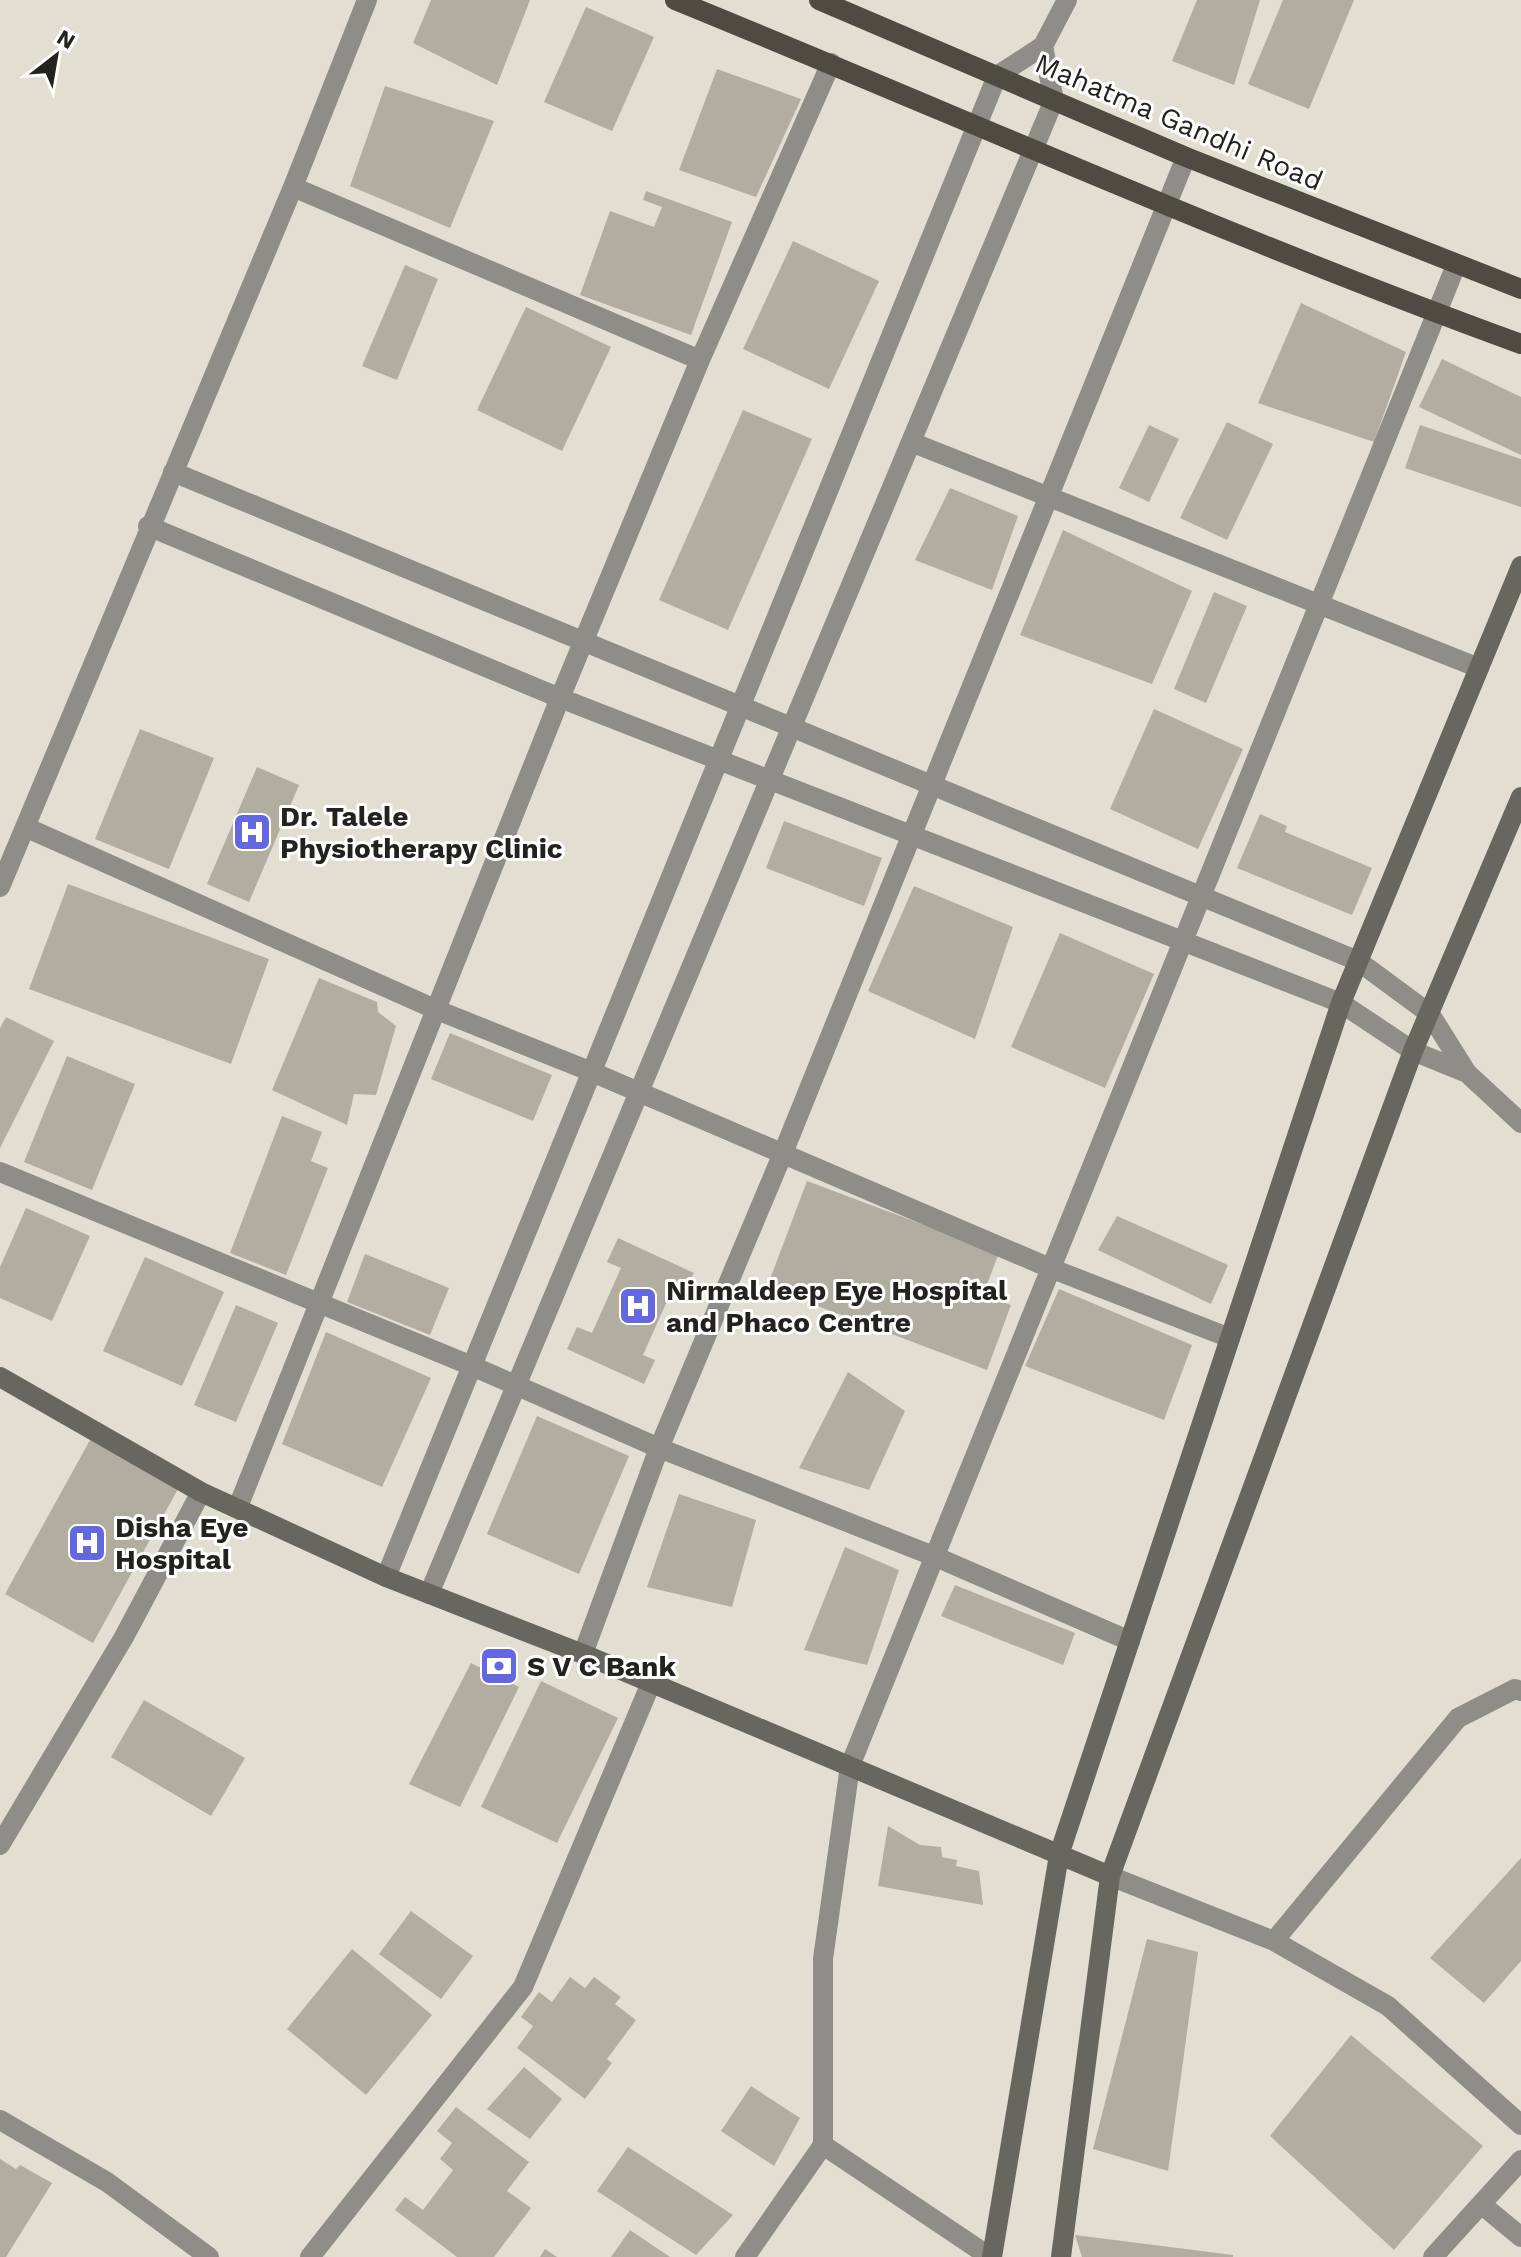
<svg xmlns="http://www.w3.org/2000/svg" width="1521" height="2257" viewBox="0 0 1521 2257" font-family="'Work Sans',sans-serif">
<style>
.building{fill:#b1aea1}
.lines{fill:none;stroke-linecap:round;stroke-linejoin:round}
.street{stroke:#8f8d88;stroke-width:20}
.secondary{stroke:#68675f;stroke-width:20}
.primary{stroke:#4e4c42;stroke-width:20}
.labels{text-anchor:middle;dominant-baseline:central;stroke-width:6;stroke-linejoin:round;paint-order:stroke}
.street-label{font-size:28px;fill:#23221d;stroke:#fff}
.poi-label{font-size:28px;font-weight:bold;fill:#23221d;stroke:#fff;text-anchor:start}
</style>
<rect width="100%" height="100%" fill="#e2dfd2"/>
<path class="building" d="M 431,0 L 530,0 L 497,85 L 413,43 Z
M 1197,0 L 1260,0 L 1234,85 L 1172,61 Z
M 1283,0 L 1354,0 L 1309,109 L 1248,84 Z
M 586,7 L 654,37 L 612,131 L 544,102 Z
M 717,69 L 801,99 L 756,197 L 679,170 Z
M 385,86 L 494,121 L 450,228 L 350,186 Z
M 646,191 L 732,222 L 691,335 L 580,295 L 610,211 L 654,227 L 662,207 L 643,200 Z
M 793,241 L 879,281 L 829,389 L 743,349 Z
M 405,265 L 438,279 L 397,380 L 362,366 Z
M 1301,303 L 1406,352 L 1374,442 L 1258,403 Z
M 526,307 L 611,347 L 562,451 L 477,410 Z
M 1442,359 L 1521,397 L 1521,455 L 1419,407 Z
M 743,410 L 812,439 L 728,630 L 659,600 Z
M 1227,422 L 1273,444 L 1227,540 L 1180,518 Z
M 1149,425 L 1179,439 L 1149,502 L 1119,488 Z
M 1420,425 L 1521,459 L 1521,507 L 1405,468 Z
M 950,488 L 1018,516 L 992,590 L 915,560 Z
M 1063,530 L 1192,591 L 1152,684 L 1020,635 Z
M 1214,592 L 1247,606 L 1206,703 L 1174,689 Z
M 1154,709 L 1243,749 L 1198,849 L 1110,809 Z
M 140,729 L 214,758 L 169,869 L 95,839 Z
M 257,767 L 299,785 L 249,902 L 207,884 Z
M 1260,814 L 1287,826 L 1285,832 L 1372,868 L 1352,915 L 1237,868 Z
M 784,821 L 882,858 L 864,906 L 766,868 Z
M 68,884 L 269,959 L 231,1064 L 29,989 Z
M 914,886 L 1013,927 L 975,1039 L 868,991 Z
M 1060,933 L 1154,974 L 1105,1088 L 1011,1047 Z
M 319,978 L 377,1002 L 378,1012 L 396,1026 L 376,1095 L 354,1094 L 347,1125 L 272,1090 Z
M 6,1017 L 54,1041 L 0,1148 L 0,1028 Z
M 450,1033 L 552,1075 L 533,1121 L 431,1079 Z
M 67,1056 L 135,1084 L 92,1190 L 24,1162 Z
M 282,1116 L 322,1132 L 311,1161 L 328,1168 L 286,1275 L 230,1253 Z
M 807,1181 L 999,1253 L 983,1295 L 1011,1305 L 987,1370 L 767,1287 Z
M 26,1208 L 90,1236 L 52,1321 L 0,1298 L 0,1267 Z
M 1117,1216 L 1228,1265 L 1211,1304 L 1098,1250 Z
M 618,1238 L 694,1273 L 684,1294 L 672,1290 L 643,1355 L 655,1360 L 644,1384 L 567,1349 L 577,1327 L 592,1333 L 621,1268 L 607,1262 Z
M 365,1254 L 449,1288 L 430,1335 L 347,1302 Z
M 145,1257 L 224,1292 L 182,1386 L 103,1351 Z
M 1059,1289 L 1192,1345 L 1164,1420 L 1025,1366 Z
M 236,1305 L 278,1323 L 236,1422 L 194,1405 Z
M 326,1332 L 431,1378 L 382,1487 L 282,1444 Z
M 848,1372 L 905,1411 L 869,1490 L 799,1468 Z
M 537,1416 L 629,1456 L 579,1574 L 487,1534 Z
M 90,1440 L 178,1489 L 93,1643 L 5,1594 Z
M 679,1494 L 756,1520 L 732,1607 L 647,1587 Z
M 845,1547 L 899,1570 L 867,1665 L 804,1650 Z
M 955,1585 L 1075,1633 L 1063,1665 L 941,1616 Z
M 471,1663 L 519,1687 L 460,1807 L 409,1784 Z
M 541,1681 L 618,1718 L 557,1843 L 481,1807 Z
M 144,1700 L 245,1758 L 211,1816 L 111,1757 Z
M 888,1826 L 920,1845 L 941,1847 L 942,1857 L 957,1860 L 956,1866 L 979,1871 L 983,1905 L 878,1886 Z
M 1521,1858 L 1521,1961 L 1484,2003 L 1430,1958 Z
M 411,1911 L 473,1956 L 441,1999 L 379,1954 Z
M 1147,1939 L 1198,1952 L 1168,2171 L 1093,2149 Z
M 352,1949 L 432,2015 L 366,2095 L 287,2029 Z
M 570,1977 L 585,1988 L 594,1977 L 621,1997 L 615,2004 L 636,2020 L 607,2059 L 612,2063 L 585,2099 L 517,2048 L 533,2026 L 521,2017 L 539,1992 L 552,2002 Z
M 1351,2035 L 1483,2146 L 1394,2250 L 1270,2136 Z
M 524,2067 L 562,2099 L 530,2139 L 487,2109 Z
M 751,2086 L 800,2118 L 774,2166 L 721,2131 Z
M 456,2107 L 529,2162 L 507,2191 L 531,2208 L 494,2257 L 457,2257 L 395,2210 L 405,2197 L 423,2210 L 453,2170 L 440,2159 L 452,2143 L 437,2131 Z
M 628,2147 L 733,2215 L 696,2255 L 597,2191 Z
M 0,2159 L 16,2169 L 20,2165 L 52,2183 L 6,2257 L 0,2257 Z
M 630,2230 L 670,2257 L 611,2257 Z
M 1075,2235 L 1233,2255 L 1233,2257 L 1082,2257 Z
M 545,2249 L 557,2257 L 540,2257 Z"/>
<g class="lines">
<path class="street" d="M 1043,46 L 1067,0
M 293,187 L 700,360 L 831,63
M 911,442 L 1479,668
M 148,526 L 560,698 L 1341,1003 L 1413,1051 L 1467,1073 L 1430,1014 L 1358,961 L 173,472
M 25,827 L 437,1010 L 592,1072 L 1050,1268 L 1230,1338
M 0,887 L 293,187 L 367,0
M 1467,1073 L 1521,1123
M 0,1172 L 472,1366 L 659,1448 L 936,1557 L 1130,1641
M 238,1507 L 560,698 L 700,360
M 386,1577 L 997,76 L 1043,46 L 1054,100 L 429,1594
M 583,1654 L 659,1448 L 783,1153 L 1186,157
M 0,1845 L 124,1637 L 201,1492
M 1110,1876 L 1274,1941 L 1388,2006 L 1521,2125
M 1274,1941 L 1458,1718 L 1515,1689 L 1521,1691
M 0,2120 L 107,2182 L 209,2257
M 823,2145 L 990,2257
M 1481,2204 L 1521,2237
M 310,2257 L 523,1987 L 651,1683
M 745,2257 L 823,2145 L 823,1959 L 850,1766 L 1456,265
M 1433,2257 L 1521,2160"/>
<path class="secondary" d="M 0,1377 L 201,1492 L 386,1577 L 583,1654 L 1110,1876
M 992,2257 L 1059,1855 L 1341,1003 L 1521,566
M 1061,2257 L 1110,1876 L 1413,1051 L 1521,797"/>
<path class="primary" d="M 675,0 C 957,115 1235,240 1521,344
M 819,0 L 1186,157 L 1521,289"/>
</g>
<defs>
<g id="hospital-square" transform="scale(2)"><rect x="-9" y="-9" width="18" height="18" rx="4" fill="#6367e0" stroke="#fff"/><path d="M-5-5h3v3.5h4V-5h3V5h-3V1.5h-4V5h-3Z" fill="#fff"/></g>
<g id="bank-square" transform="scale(2)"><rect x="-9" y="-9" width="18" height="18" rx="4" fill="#6367e0" stroke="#fff"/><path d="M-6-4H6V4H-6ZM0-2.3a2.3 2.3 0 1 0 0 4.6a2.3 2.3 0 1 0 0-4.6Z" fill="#fff"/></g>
</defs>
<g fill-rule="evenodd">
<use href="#hospital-square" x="252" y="832"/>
<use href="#hospital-square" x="638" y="1306"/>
<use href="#hospital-square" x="87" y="1543"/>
<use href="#bank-square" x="499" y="1666"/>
</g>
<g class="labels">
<g class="street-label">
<text transform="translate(1179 122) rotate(23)">Mahatma Gandhi Road</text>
</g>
<g class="poi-label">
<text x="280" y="816">Dr. Talele<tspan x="280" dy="32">Physiotherapy Clinic</tspan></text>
<text x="666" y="1290">Nirmaldeep Eye Hospital<tspan x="666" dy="32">and Phaco Centre</tspan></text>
<text x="115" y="1527">Disha Eye<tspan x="115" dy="32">Hospital</tspan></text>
<text x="527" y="1666">S V C Bank</text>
</g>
</g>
<g transform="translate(56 56) rotate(31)" stroke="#ffffff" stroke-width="6" paint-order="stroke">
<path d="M0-6L14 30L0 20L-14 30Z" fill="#23221d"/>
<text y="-12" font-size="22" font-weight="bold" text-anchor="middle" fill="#23221d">N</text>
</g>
</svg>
